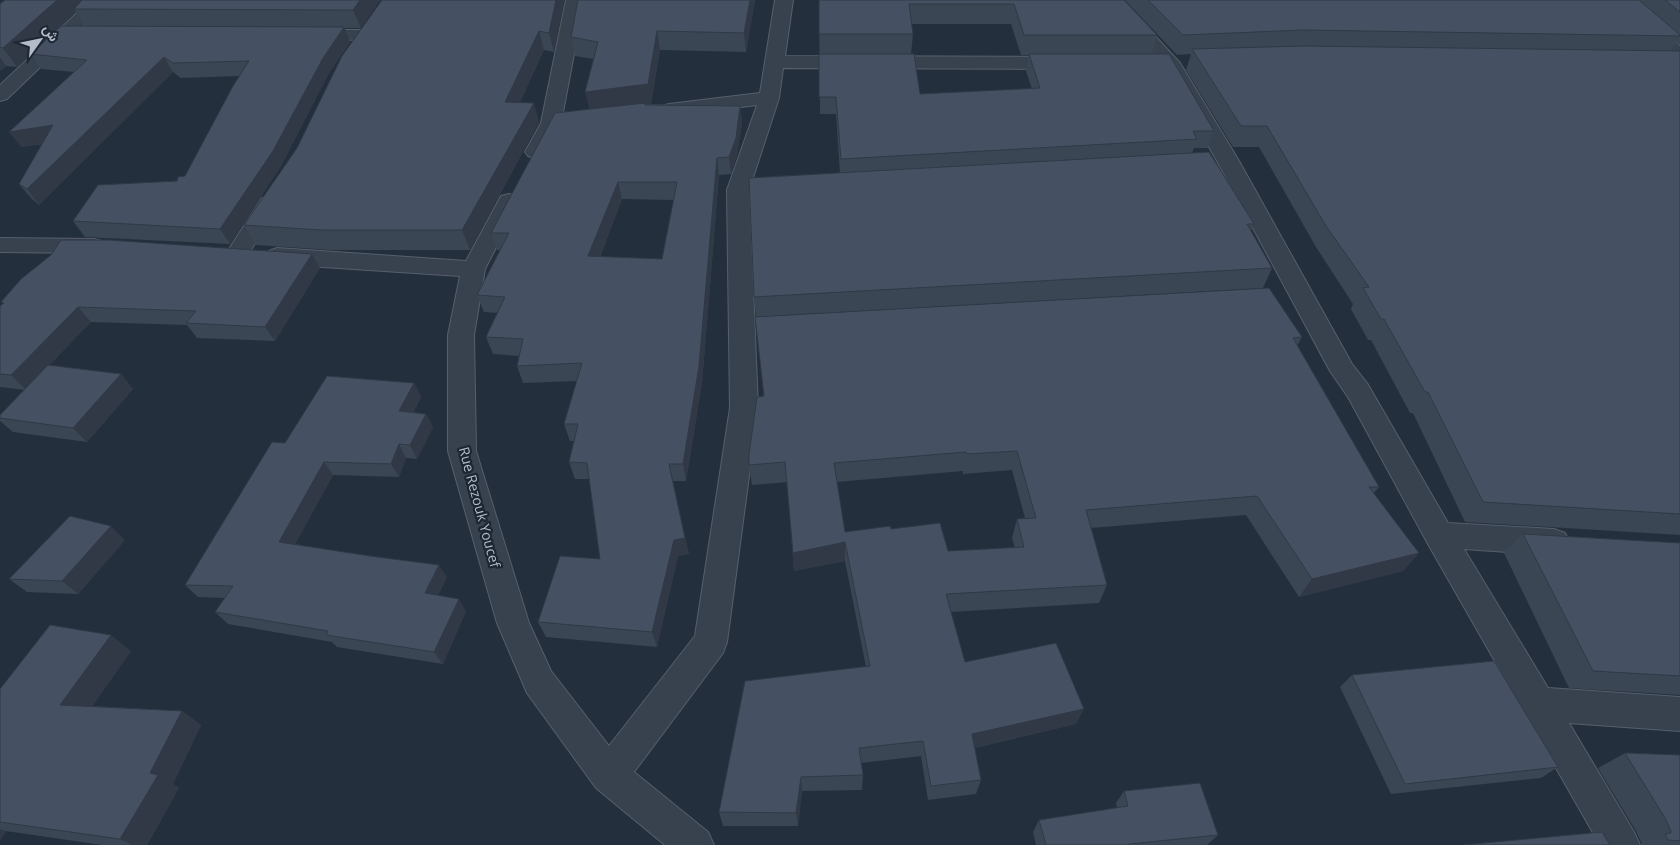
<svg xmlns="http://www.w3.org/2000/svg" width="1680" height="845" viewBox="0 0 1680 845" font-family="'Open Sans',Vazirmatn,sans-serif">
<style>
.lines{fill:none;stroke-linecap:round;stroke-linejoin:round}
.street-casing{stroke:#565f6c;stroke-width:2}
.street{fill:#38414e;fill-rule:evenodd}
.wall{fill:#3b4654;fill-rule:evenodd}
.shaded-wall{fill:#303945}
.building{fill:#455162;stroke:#303945;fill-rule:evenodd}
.labels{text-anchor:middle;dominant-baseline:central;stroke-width:4.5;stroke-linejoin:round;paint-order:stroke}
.street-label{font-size:14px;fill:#b4bcc9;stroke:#1d2633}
</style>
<rect width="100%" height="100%" fill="#242f3e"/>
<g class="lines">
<g class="street-casing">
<path id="street" d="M 91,0 L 110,0 L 7,99 L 0,101 L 0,85 Z
M 566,0 L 584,0 L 561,123 L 542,156 L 535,158 L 528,156 L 525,152 L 541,123 Z
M 775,0 L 793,0 L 785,56 L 1064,57 L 1071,59 L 1073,63 L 1071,67 L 1064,69 L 783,68 L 779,98 L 749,190 L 758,408 L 727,642 L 723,653 L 634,772 L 708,832 L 714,845 L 665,845 L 596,788 L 527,693 L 497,623 L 448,451 L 448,335 L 460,276 L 277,264 L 269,261 L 265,256 L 269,251 L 277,248 L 466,261 L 501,196 L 509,194 L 517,196 L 520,201 L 485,269 L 474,335 L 476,451 L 529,623 L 551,671 L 609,746 L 695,636 L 730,408 L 727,190 L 757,105 L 669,116 L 662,114 L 659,110 L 662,106 L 669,104 L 760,93 Z
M 1104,0 L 1122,0 L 1180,63 L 1239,161 L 1352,364 L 1367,383 L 1448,523 L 1554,529 L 1565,533 L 1569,542 L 1565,551 L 1554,555 L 1464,549 L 1548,688 L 1680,697 L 1680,731 L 1569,723 L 1634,832 L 1640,845 L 1600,845 L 1428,544 L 1348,397 L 1330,371 L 1217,161 L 1163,66 Z
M 1607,0 L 1626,0 L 1680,46 L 1680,62 L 1673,60 Z
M 311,30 L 368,30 L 374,31 L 377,35 L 374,39 L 368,40 L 305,39 L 302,35 L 305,31 Z
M 270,196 L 278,198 L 281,203 L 245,259 L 237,262 L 229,259 L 225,254 L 229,249 L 262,198 Z
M 0,238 L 94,239 L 102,241 L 106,246 L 102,251 L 94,253 L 0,252 Z"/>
</g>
<use href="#street" class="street"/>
</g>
<path class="wall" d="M 5,0 L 380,0 L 361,28 L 345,28 L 350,42 L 329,73 L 281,166 L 230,244 L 85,237 L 73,221 L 177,181 L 185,176 L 239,76 L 181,78 L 173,72 L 39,205 L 32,199 L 19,184 L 43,144 L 21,147 L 74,72 L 41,69 L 31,54 L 85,26 L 76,12 L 17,67 L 6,66 L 0,71 L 0,4 Z
M 564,0 L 554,52 L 544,50 L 520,102 L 539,122 L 470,250 L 331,250 L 256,245 L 244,225 L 297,148 Z
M 578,0 L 755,0 L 746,52 L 660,50 L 651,104 L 646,104 L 740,106 L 742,123 L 737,155 L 731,174 L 719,175 L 702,383 L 686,481 L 672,481 L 689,554 L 678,556 L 657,647 L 546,637 L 538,622 L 600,559 L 589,479 L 575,479 L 569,462 L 574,441 L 570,441 L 564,424 L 577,381 L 523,383 L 517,366 L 519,356 L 493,354 L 486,337 L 498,313 L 484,312 L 477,295 L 500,250 L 497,250 L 491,233 L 589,109 L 594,59 L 575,56 L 571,37 ZM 622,199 L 674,200 L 662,259 L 600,257 Z
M 819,0 L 1124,0 L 1157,35 L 1152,54 L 1214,131 L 1208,148 L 1194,148 L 1192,153 L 1254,224 L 1251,231 L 1272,268 L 1263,288 L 756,317 L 754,297 L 840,173 L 836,114 L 820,114 ZM 911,24 L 1011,24 L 1021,55 L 1029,55 L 1026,71 L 1032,89 L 920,94 L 911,54 L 913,34 Z
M 1125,0 L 1680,0 L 1680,44 L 1677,42 L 1670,51 L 1680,51 L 1680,535 L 1465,522 L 1413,413 L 1410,413 L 1371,340 L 1368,340 L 1351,309 L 1353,304 L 1316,247 L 1259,147 L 1233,147 L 1186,70 L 1191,54 L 1177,55 Z
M 312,254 L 320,268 L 275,341 L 197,338 L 187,325 L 91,322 L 49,365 L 121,374 L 133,389 L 87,442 L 13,432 L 0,421 L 0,415 L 25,390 L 0,387 L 0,307 L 3,304 L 1,302 Z
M 755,317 L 1302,337 L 1297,346 L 1379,487 L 1373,494 L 1419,553 L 1403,571 L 1299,597 L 1246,515 L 1091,528 L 1107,585 L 1099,603 L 950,612 L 965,662 L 1076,724 L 974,748 L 981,780 L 976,794 L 928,800 L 921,756 L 861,763 L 863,775 L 862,790 L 802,791 L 798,826 L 723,826 L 719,812 L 866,667 L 845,561 L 794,571 L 787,482 L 752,485 L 749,465 L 764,396 ZM 1012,470 L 1025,518 L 1017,519 L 1012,538 L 1015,548 L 948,551 L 891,529 L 845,532 L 837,482 L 963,471 L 963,474 Z
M 414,383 L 421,397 L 413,413 L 426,414 L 433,427 L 417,459 L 406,458 L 399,477 L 333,475 L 295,544 L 447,577 L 438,595 L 466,611 L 443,664 L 337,647 L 332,642 L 228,624 L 215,612 L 225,598 L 198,597 L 185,585 L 285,443 Z
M 1523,534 L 1680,543 L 1680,695 L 1569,688 L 1504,553 Z
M 125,540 L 78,594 L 27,592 L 9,579 Z
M 131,651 L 92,706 L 182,711 L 201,725 L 173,784 L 179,788 L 147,845 L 102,845 L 6,831 L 0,841 L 0,689 Z
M 1352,675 L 1558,767 L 1541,778 L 1391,794 L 1340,687 Z
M 1625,753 L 1680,755 L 1680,845 L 1640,845 L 1642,844 L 1636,831 L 1598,768 Z
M 1124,791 L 1218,835 L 1207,845 L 1036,845 L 1033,832 L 1039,820 L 1117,808 L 1116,803 Z"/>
<path class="shaded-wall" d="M 57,0 L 89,0 L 74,9 L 76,12 L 17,67 L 3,48 Z
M 360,0 L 380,0 L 361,28 L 353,10 Z
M 556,0 L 564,0 L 554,52 L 549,33 Z
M 750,0 L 755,0 L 746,52 L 744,33 Z
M 344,27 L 350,42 L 329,73 L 281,166 L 230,244 L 220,229 L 323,58 Z
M 539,31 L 544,50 L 511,121 L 505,102 Z
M 657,31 L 660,50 L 651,104 L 646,104 L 648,119 L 590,111 L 585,92 Z
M 0,57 L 6,66 L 0,71 Z
M 164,57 L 173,72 L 39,205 L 27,189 Z
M 534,103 L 539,122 L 470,250 L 462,230 Z
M 740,106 L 742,123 L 737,155 L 731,174 L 729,157 Z
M 53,125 L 65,140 L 21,147 L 9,132 Z
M 717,158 L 719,175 L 702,383 L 686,481 L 683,464 Z
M 618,182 L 622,199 L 593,273 L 588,256 Z
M 312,254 L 320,268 L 275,341 L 265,327 Z
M 78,307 L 91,322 L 26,390 L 11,375 Z
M 121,374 L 133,389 L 87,442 L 73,428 Z
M 414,383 L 421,397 L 406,425 L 399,411 Z
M 426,414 L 433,427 L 417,459 L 410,445 Z
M 399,444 L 406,458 L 399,477 L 391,464 Z
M 324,462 L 333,475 L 290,554 L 279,542 Z
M 669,464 L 689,554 L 678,556 L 657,647 L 652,632 Z
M 111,526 L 125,540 L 78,594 L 62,581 Z
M 845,542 L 845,561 L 794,571 L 793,553 Z
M 1419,553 L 1403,571 L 1299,597 L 1312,579 Z
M 439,565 L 447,577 L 433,605 L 425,593 Z
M 459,599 L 466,611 L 443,664 L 434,652 Z
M 111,635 L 131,651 L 83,720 L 60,705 Z
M 1084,709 L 1076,724 L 967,749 L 972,734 Z
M 182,711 L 201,725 L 173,784 L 179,788 L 147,845 L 132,845 L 120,839 L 150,773 Z
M 801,777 L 802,791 L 798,826 L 796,813 Z
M 0,829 L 6,831 L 0,841 Z"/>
<path class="building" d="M 5,0 L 57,0 L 3,48 L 0,47 L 0,4 Z
M 82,0 L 360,0 L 353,10 L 74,9 Z
M 382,0 L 556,0 L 549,33 L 539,31 L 505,102 L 534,103 L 462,230 L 321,230 L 244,225 L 297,148 L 342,56 Z
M 578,0 L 750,0 L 744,33 L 657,31 L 648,84 L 585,92 L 598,42 L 571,37 Z
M 819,0 L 1124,0 L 1157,35 L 1024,35 L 1014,4 L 909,4 L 913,34 L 819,34 Z
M 1148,0 L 1639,0 L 1680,35 L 1680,36 L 1304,30 L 1183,35 Z
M 1665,0 L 1680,0 L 1680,12 Z
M 61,26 L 344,27 L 323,58 L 273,151 L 220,229 L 73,221 L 98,185 L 177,181 L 178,177 L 185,176 L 233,86 L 249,61 L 173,63 L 164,57 L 27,189 L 19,184 L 53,125 L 9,132 L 87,60 L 31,54 Z
M 1304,46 L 1680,51 L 1680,514 L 1483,502 L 1428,392 L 1425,392 L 1384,319 L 1381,319 L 1363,288 L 1369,287 L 1326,226 L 1267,126 L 1241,126 L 1192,49 Z
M 819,54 L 914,54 L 920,94 L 1040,88 L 1029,54 L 1169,54 L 1214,131 L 1193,131 L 1197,139 L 841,159 L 836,97 L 819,97 Z
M 645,103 L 645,105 L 740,106 L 736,138 L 729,157 L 717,158 L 699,366 L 683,464 L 669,464 L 685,538 L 674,540 L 652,632 L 538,622 L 560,556 L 600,559 L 587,463 L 569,462 L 578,424 L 564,424 L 582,363 L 517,366 L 523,339 L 486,337 L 505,297 L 477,295 L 509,233 L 491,233 L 555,113 ZM 618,182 L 677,182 L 662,259 L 588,256 Z
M 1209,152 L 1254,224 L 1247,224 L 1272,268 L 754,297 L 749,178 Z
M 61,240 L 109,240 L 312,254 L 265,327 L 186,323 L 196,311 L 78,307 L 11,375 L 0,374 L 0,306 L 4,303 L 1,302 L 21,279 L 51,255 Z
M 1269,288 L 1302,337 L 1293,338 L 1379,487 L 1369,487 L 1419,553 L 1312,579 L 1257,496 L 1086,510 L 1107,585 L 946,594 L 965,662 L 1056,643 L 1084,709 L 972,734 L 981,780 L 931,786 L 923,741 L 859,748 L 863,775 L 801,777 L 796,813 L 719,812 L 745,681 L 870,666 L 845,542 L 793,553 L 785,462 L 749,465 L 749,455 L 757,397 L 764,396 L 755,317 ZM 1017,451 L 1036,518 L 1017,519 L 1024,547 L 948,551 L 940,523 L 891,529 L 890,526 L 845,532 L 834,463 L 966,452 L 967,454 Z
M 48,365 L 121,374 L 73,428 L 0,418 L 0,415 Z
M 327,376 L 414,383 L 399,411 L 426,414 L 410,445 L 399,444 L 391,464 L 324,462 L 279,542 L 370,556 L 439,565 L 425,593 L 459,599 L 434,652 L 326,635 L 328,631 L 215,612 L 233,586 L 185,585 L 272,442 L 285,443 Z
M 70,516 L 111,526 L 62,581 L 9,579 Z
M 1523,534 L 1680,543 L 1680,676 L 1593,671 Z
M 50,625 L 111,635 L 60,705 L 182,711 L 150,773 L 158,775 L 120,839 L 0,822 L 0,689 Z
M 1494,661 L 1558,767 L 1405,784 L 1352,675 Z
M 1625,753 L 1680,755 L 1680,841 L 1668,840 L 1665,834 L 1671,833 L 1671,831 L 1665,818 Z
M 1200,783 L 1218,835 L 1129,844 L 1129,845 L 1046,845 L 1039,820 L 1128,806 L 1124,791 Z
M 1602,832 L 1610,845 L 1463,845 Z"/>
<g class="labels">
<g class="street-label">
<text transform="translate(480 507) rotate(75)">Rue Rezouk Youcef</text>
</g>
</g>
<g transform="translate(40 40) rotate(57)" stroke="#1d2633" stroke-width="4" paint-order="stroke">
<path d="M0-4L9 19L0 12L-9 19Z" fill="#b4bcc9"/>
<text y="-8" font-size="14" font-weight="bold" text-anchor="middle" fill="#b4bcc9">ش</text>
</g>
</svg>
